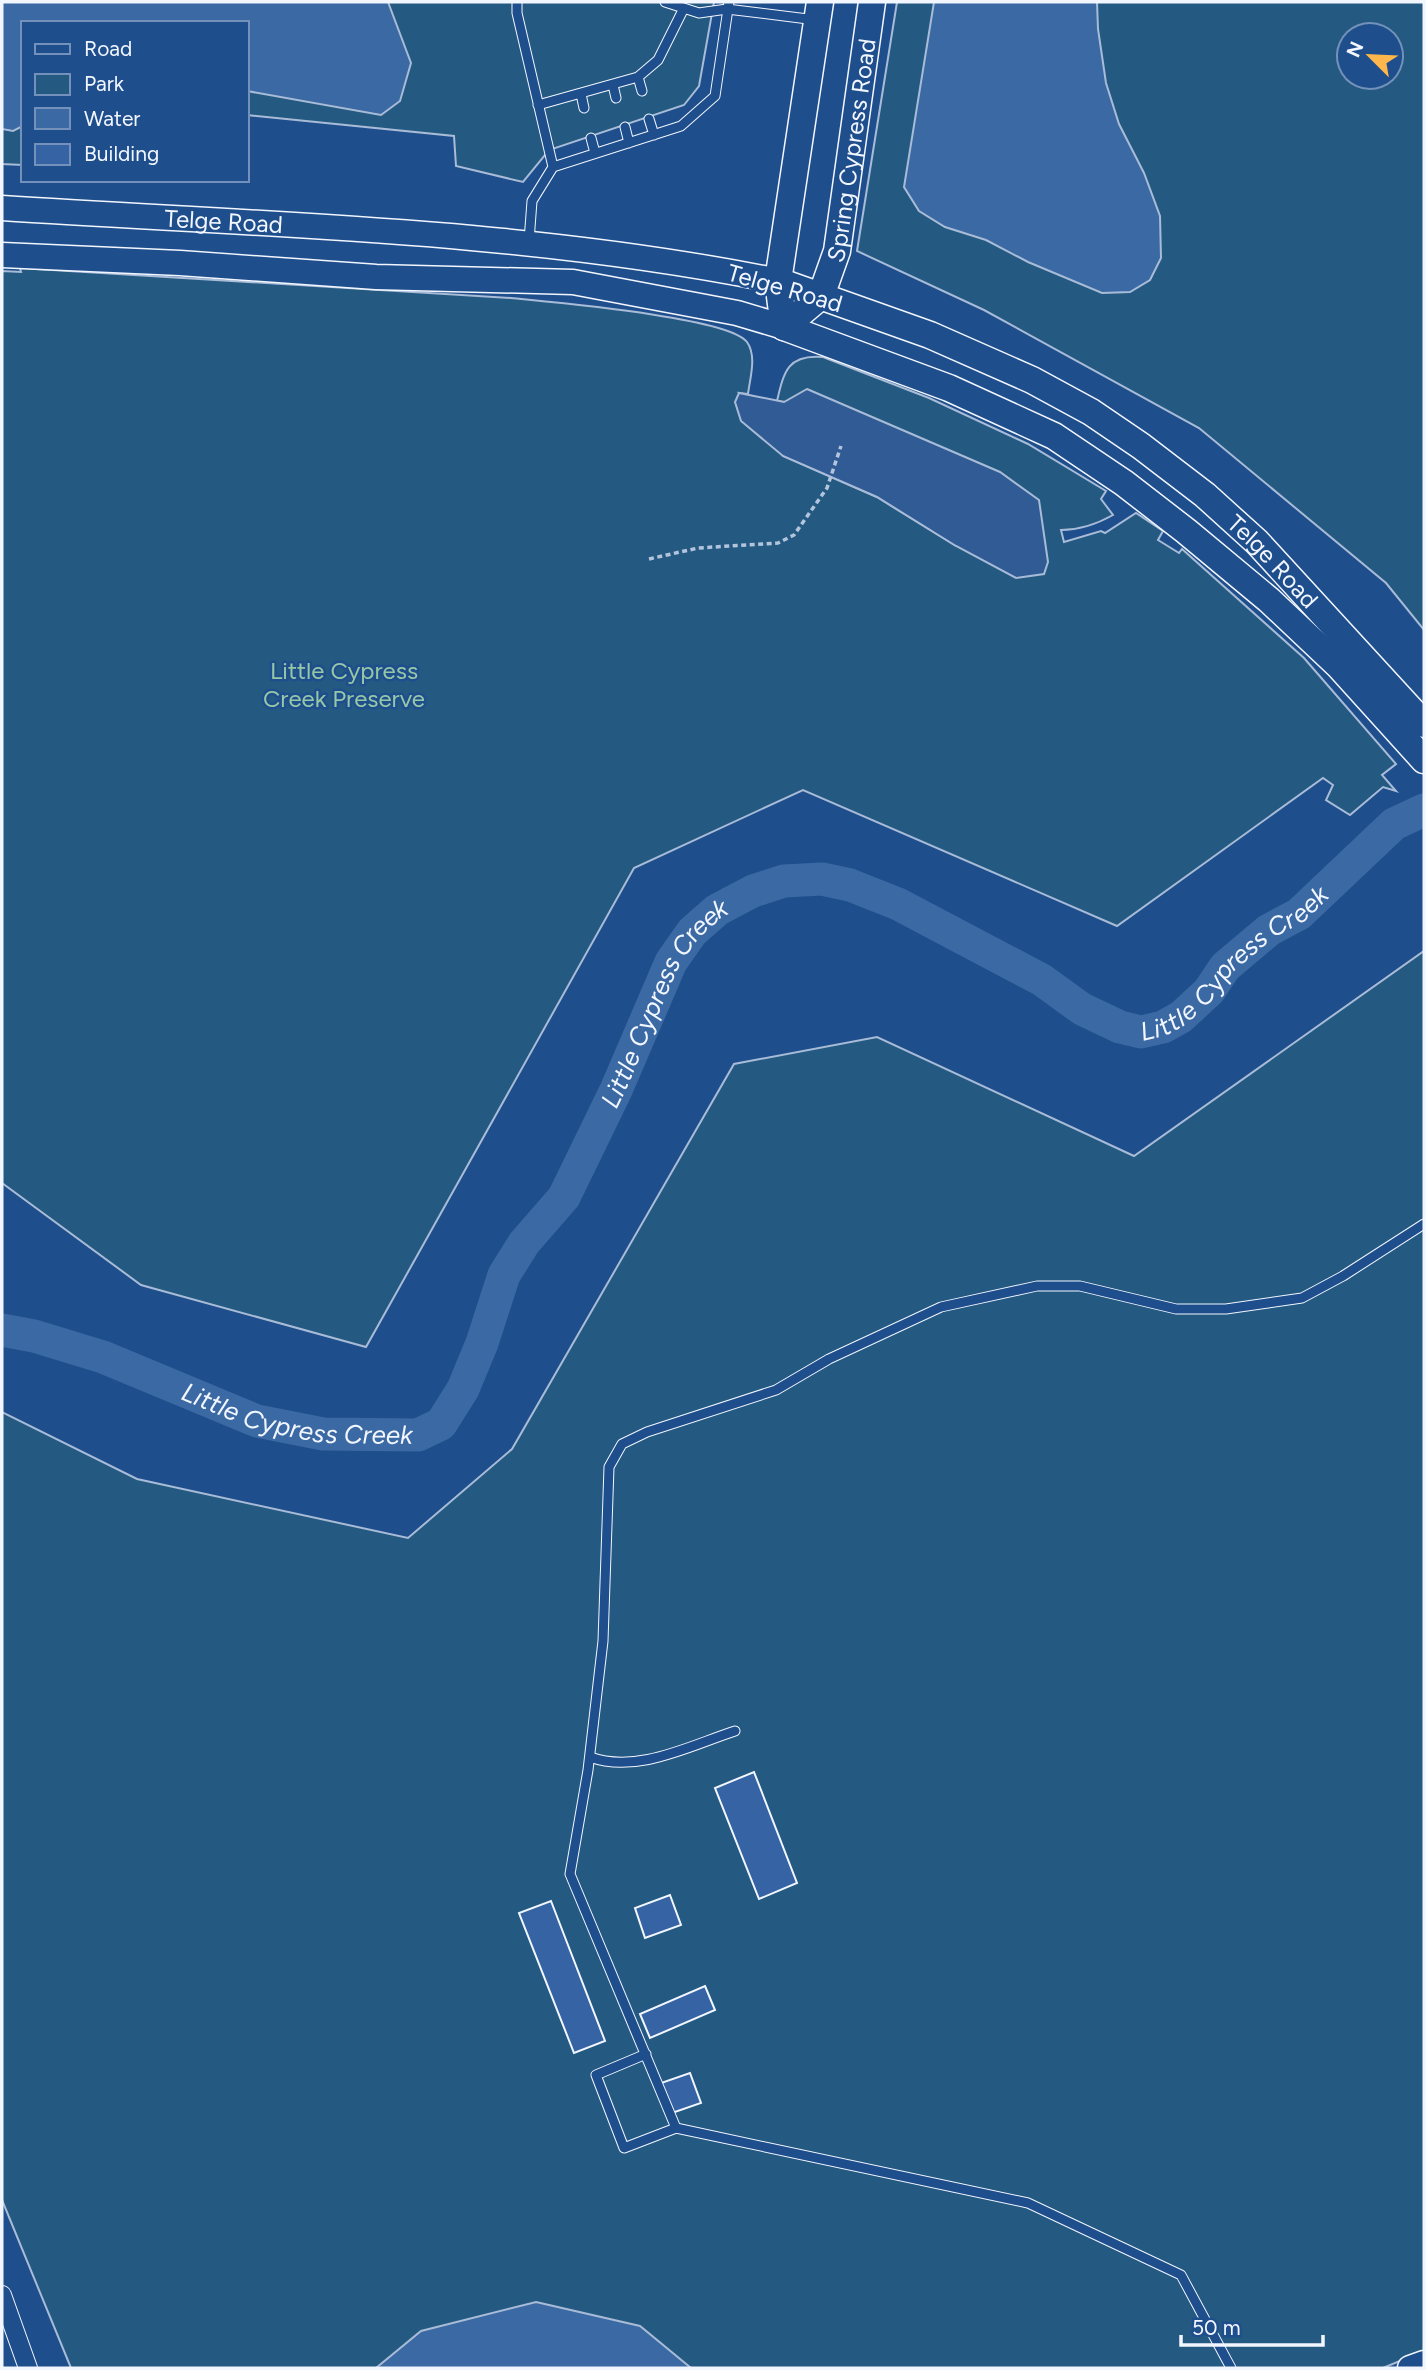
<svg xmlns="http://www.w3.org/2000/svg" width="1426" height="2370" viewBox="0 0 1426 2370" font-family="Figtree,sans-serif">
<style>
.green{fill:#245a82;stroke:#a8bbd7;stroke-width:2;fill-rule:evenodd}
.parking{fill:#305b95;stroke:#a8bbd7;stroke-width:2}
.water{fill:#3b69a3;stroke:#a8bbd7;stroke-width:2}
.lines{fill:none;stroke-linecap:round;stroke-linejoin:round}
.river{stroke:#3b69a3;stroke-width:33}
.building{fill:#3563a3;stroke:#f2f6ff;stroke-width:2}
.lane-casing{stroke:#f2f6ff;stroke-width:11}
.street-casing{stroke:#f2f6ff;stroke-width:20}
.secondary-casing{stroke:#f2f6ff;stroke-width:27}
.primary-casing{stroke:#f2f6ff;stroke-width:29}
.path{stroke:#b3c4dc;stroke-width:3.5;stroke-dasharray:5 3.5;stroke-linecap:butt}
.lane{stroke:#1f4e8c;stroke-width:9}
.street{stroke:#1f4e8c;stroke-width:18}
.secondary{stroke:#1f4e8c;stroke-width:24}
.primary{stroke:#1f4e8c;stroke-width:26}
.labels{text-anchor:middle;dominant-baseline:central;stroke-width:5;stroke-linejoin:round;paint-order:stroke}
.street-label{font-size:24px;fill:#f2f6ff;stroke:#1f4e8c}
.park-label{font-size:24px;fill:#97c8a6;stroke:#1f4e8c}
.water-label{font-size:26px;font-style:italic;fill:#f2f6ff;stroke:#1f4e8c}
</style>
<rect width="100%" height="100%" fill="#1f4e8c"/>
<path class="green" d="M 2,2 L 714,2 L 699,86 L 684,105 L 549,150 L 523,182 L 456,166 L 454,136 L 247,115 L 247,23 L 23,23 L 23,165 L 2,164 Z
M 897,2 L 1424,2 L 1424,630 L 1386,583 L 1199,428 L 984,310 L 857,251 ZM 1349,35 L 1391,35 L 1391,77 L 1349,77 Z
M 20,268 L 511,298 C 549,302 729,317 747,342 C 757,356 750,378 748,394 L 739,393 L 783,456 L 877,497 L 956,546 L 784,402 L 777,401 C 784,371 788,354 823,357 L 929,398 L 1028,444 L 1106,491 L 1101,499 L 1113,515 C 1097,524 1080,530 1061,530 L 1064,542 L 1101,531 L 1105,533 L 1136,513 L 1163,531 L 1158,540 L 1179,553 L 1182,549 L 1304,658 L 1396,764 L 1382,775 L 1396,791 L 1383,787 L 1350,815 L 1326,800 L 1333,785 L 1323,778 L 1117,926 L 803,790 L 634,868 L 366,1347 L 141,1285 L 2,1183 L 2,271 L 21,272 Z
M 1424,951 L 1424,2351 L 1383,2368 L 71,2368 L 2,2200 L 2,1412 L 137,1479 L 408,1538 L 512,1449 L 734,1064 L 877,1037 L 1134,1156 Z"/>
<path class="parking" d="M 807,389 L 1000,472 L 1039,500 L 1048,562 L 1044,574 L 1016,578 L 956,546 L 877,497 L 783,456 L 741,421 L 735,402 L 739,393 L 784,402 Z"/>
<path class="water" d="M 2,2 L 388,2 L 411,63 L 400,101 L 381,115 L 247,91 L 247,23 L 23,23 L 23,126 L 13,131 L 2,129 Z
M 934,2 L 1097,2 L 1098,29 L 1106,83 L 1119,124 L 1144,173 L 1160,216 L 1161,258 L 1150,280 L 1130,292 L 1102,293 L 1028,262 L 986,240 L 945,227 L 919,211 L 904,187 Z
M 536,2302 L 640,2326 L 691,2368 L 376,2368 L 421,2331 Z"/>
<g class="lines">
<path class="river" id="s1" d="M 2,1330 L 34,1336 L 103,1357 L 257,1421 L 323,1434 L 418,1435 L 441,1424 L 463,1389 L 482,1343 L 504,1275 L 524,1243 L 564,1197 L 616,1090 L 671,962 L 692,932 L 717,910 L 753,891 L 784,881 L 822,879 L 850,885 L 898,904 L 1042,980 L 1082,1009 L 1120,1027 L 1141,1032 L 1163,1027 L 1181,1017 L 1209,991 L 1225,967 L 1269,930 L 1299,914 L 1394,824 L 1424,810"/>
</g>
<path class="building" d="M 754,1772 L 797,1883 L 759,1899 L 715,1788 Z
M 670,1895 L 681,1925 L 645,1938 L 635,1908 Z
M 551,1901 L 605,2041 L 574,2053 L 519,1913 Z
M 705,1986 L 715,2010 L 650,2038 L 640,2014 Z
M 690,2073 L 701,2103 L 672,2113 L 661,2083 Z"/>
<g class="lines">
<g class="lane-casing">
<path id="lane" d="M 517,2 L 517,13 L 553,167
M 665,2 L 699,13 L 727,9 L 816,20
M 638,77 L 642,91
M 613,85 L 616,98
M 581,94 L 584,108
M 538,105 L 638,77 L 658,60 L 684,8
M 649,119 L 654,135
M 625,127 L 629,143
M 591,138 L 595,153
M 529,241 L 532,201 L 553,167 L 681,126 L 715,96 L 729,2
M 590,1757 C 637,1774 689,1746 735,1731
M 646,2054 L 596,2075 L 624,2148 L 676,2128 L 1028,2203 L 1181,2275 L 1231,2368
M 676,2128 L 570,1874 L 588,1770 L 603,1641 L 609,1467 L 622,1444 L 647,1432 L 776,1390 L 829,1359 L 941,1307 L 1037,1286 L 1080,1286 L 1176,1309 L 1226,1309 L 1302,1298 L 1343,1276 L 1424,1224"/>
</g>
<g class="street-casing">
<path id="street" d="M 2,2295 L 28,2368"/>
</g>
<g class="secondary-casing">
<g id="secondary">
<path id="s2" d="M 2,208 C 261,225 522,229 778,281"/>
<path d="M 2,255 L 180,263 L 376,277 L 573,282 L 737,313 L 784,327"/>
<path d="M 1410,2368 L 1424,2363"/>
</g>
</g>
<g class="primary-casing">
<g id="primary">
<path id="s3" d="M 778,281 L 930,335 L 1032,380 L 1091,412 L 1141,446 L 1205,495 L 1257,542 L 1424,724"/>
<path d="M 784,327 L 949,388 L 1054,436 L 1124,483 L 1186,531 L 1269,600 L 1339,666 L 1424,760"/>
<path id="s4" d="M 784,327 L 821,296 L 837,251 L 872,2"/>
<path d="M 784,327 L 778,281 L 820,2"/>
</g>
</g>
<path class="path" d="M 649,559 L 698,548 L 778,543 L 794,535 L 827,488 L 841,446"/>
<use href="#lane" class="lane"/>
<use href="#street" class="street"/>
<use href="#secondary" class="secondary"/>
<use href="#primary" class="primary"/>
</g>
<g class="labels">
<g class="street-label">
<text stroke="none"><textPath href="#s4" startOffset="198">Spring Cypress Road</textPath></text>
<text stroke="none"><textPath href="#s2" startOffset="222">Telge Road</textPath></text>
<text transform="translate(785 288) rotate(16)">Telge Road</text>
<text stroke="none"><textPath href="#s3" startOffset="576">Telge Road</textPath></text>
</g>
<g class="park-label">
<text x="344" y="670">Little Cypress<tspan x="344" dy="28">Creek Preserve</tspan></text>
</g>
<g class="water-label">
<text stroke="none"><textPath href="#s1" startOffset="1634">Little Cypress Creek</textPath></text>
<text stroke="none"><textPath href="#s1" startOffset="940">Little Cypress Creek</textPath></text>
<text stroke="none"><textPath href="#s1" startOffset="310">Little Cypress Creek</textPath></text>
</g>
</g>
<rect width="1426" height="2370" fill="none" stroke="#f2f6ff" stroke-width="7"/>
<rect x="21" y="21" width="228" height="161" fill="#1f4e8c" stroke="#7391ba" stroke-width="2"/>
<rect x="35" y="44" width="35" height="10" fill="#1f4e8c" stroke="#7391ba" stroke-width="2"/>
<text x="84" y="56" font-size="21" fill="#f2f6ff">Road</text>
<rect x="35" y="74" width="35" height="21" fill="#245a82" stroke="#7391ba" stroke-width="2"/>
<text x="84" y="91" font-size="21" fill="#f2f6ff">Park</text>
<rect x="35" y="108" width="35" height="21" fill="#3b69a3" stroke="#7391ba" stroke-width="2"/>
<text x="84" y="126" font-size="21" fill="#f2f6ff">Water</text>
<rect x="35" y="144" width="35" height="21" fill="#3563a3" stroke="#7391ba" stroke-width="2"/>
<text x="84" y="161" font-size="21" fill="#f2f6ff">Building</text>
<g transform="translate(1370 56) rotate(294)"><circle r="33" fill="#1f4e8c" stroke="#7391ba" stroke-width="2"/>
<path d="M0-5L12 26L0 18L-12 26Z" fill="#ffb74d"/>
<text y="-10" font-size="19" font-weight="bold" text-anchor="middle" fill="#f2f6ff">N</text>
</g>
<path d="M1181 2335v10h142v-10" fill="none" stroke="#f2f6ff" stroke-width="3.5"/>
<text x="1192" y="2335" font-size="21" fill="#f2f6ff" stroke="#1f4e8c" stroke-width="5" paint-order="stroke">50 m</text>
</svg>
